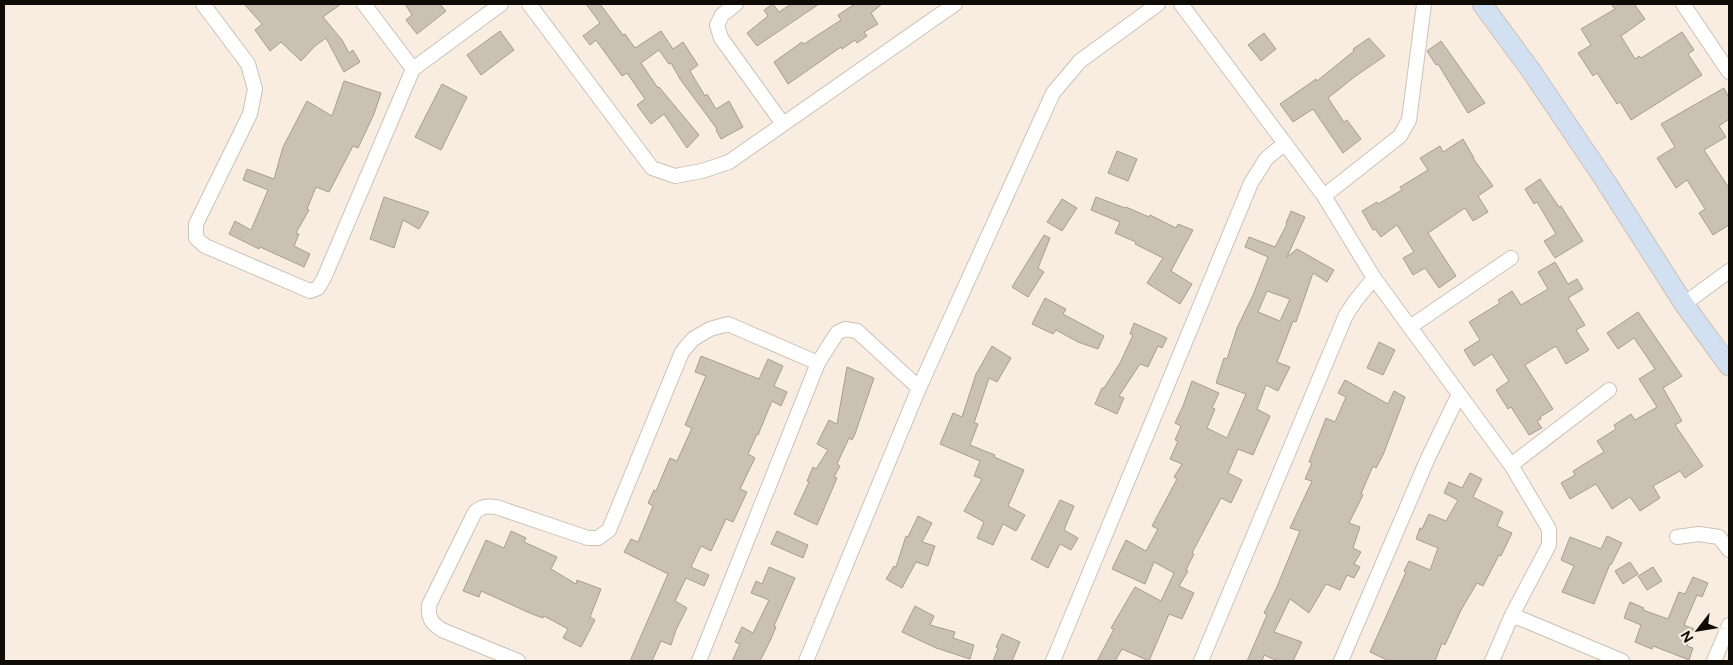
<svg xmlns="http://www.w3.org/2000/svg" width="1733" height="665" viewBox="0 0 1733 665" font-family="Figtree,sans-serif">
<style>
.building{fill:#cac0b3;stroke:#a79e91;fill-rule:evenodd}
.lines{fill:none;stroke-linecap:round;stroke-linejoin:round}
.street-casing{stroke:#ccc2b5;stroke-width:16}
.secondary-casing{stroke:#ccc2b5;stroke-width:21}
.street{stroke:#fff;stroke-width:14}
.secondary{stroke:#d3e0f1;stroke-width:19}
</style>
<rect width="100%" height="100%" fill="#f8ede0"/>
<path class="building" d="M 244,4 L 341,4 L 323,17 L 342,40 L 349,53 L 353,50 L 360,62 L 344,72 L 326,38 L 315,46 L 301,61 L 281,42 L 270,51 L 255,30 L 262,24 Z
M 405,4 L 440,4 L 446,11 L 417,34 L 406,20 L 412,15 Z
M 586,4 L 600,4 L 623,35 L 625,34 L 635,48 L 661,31 L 673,49 L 683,42 L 698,65 L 690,71 L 705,96 L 707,94 L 716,109 L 729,101 L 743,127 L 721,139 L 716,130 L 717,129 L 680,79 L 671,63 L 669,64 L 659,50 L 641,63 L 658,88 L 659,87 L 699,135 L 687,148 L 664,114 L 651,124 L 637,105 L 645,99 L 627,73 L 622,76 L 596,40 L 590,45 L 583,36 L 600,23 Z
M 773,4 L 779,12 L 791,4 L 819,4 L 757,46 L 747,33 L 768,16 L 764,10 Z
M 855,4 L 882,4 L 871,13 L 878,24 L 864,32 L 867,36 L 857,43 L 855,40 L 842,49 L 841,47 L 788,84 L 774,62 L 802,42 L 804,44 L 841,20 L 838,15 Z
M 1611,4 L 1634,4 L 1645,19 L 1621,36 L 1635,59 L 1639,56 L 1641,58 L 1682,32 L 1694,50 L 1688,54 L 1702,75 L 1631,120 L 1620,102 L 1617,104 L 1597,73 L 1593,76 L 1578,53 L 1591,45 L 1581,29 L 1615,9 Z
M 500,31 L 514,50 L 481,75 L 467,55 Z
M 1264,33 L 1276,49 L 1261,61 L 1248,45 Z
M 1369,38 L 1385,56 L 1357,75 L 1328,98 L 1344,122 L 1347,120 L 1361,139 L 1343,153 L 1313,109 L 1293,122 L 1280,104 L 1316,79 L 1317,81 L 1354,51 L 1353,49 Z
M 1441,41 L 1485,103 L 1468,113 L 1438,64 L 1436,65 L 1427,51 Z
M 344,81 L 381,93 L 374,114 L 358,148 L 353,146 L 329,192 L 316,187 L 307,209 L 309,210 L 296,233 L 299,234 L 294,246 L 310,254 L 304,267 L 260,247 L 259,249 L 229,234 L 235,221 L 251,230 L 268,190 L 243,180 L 247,169 L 274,179 L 283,147 L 307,101 L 332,116 Z
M 442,84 L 467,97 L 441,150 L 415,137 Z
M 1724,88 L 1729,98 L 1729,119 L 1719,126 L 1726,137 L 1704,150 L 1729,188 L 1729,225 L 1713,235 L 1699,213 L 1705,209 L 1687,180 L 1676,188 L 1657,158 L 1675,147 L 1661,124 Z
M 1463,139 L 1474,158 L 1473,158 L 1493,186 L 1478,196 L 1488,212 L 1473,221 L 1465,208 L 1428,233 L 1456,276 L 1439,288 L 1425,268 L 1413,275 L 1403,258 L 1414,252 L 1397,225 L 1381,237 L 1375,229 L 1373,230 L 1362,211 L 1377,202 L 1378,204 L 1402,190 L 1400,187 L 1428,170 L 1420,158 L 1440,146 L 1443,152 Z
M 1117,151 L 1137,159 L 1128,181 L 1108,173 Z
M 1540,179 L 1559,207 L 1561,206 L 1583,241 L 1555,258 L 1544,241 L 1556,234 L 1537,202 L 1534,204 L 1525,189 Z
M 384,197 L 429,212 L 419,229 L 403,220 L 394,248 L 370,239 Z
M 1096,197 L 1125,208 L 1126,207 L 1149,217 L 1150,215 L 1176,228 L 1178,224 L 1193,230 L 1171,271 L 1192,284 L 1180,304 L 1147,283 L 1163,258 L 1135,244 L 1136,242 L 1115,233 L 1120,222 L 1091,210 Z
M 1062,199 L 1077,208 L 1062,231 L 1047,222 Z
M 1291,211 L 1305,217 L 1287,257 L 1297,249 L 1334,270 L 1327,282 L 1313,273 L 1296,322 L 1293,321 L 1277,362 L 1290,367 L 1278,391 L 1266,385 L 1257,409 L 1270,416 L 1253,455 L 1238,449 L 1228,473 L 1242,480 L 1231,503 L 1221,498 L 1192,553 L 1194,554 L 1186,570 L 1188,571 L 1179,586 L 1194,593 L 1182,619 L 1169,614 L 1149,661 L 1122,649 L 1115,661 L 1097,661 L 1114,629 L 1111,628 L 1135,587 L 1161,601 L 1174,573 L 1154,562 L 1145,584 L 1112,569 L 1126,540 L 1146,551 L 1158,529 L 1152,526 L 1177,479 L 1174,477 L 1182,464 L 1170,459 L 1178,441 L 1175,440 L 1181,426 L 1175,423 L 1183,406 L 1192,381 L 1219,393 L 1212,408 L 1215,409 L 1207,428 L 1227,438 L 1246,394 L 1216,383 L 1224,358 L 1227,359 L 1237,328 L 1253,295 L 1268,257 L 1245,247 L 1249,237 L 1275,247 L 1287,224 L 1286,223 ZM 1267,291 L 1290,299 L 1280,321 L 1258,312 Z
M 1044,235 L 1050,238 L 1038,268 L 1044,272 L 1028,297 L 1012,287 Z
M 1555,262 L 1568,284 L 1577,279 L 1583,289 L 1568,298 L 1585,325 L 1576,330 L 1589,350 L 1566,364 L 1556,346 L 1525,365 L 1553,409 L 1540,417 L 1541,419 L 1537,421 L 1542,428 L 1529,435 L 1511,407 L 1508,409 L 1496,390 L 1509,381 L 1492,354 L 1474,366 L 1464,350 L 1480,340 L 1469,322 L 1500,303 L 1498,300 L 1512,291 L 1521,305 L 1548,289 L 1538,272 Z
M 1045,298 L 1066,309 L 1063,314 L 1104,336 L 1098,349 L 1078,342 L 1056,330 L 1053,334 L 1032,324 Z
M 1638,312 L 1682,376 L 1663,388 L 1682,421 L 1675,425 L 1703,466 L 1685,478 L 1680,471 L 1653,486 L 1660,498 L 1640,511 L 1630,497 L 1612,509 L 1596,484 L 1570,499 L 1561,483 L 1575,475 L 1573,471 L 1604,452 L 1597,441 L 1616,429 L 1614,425 L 1631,414 L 1635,420 L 1657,407 L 1639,379 L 1655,369 L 1634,338 L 1618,349 L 1607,333 Z
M 1134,323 L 1167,338 L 1162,348 L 1158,346 L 1148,367 L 1140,364 L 1119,396 L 1124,398 L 1117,414 L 1095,404 L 1102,388 L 1104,388 L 1120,363 L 1133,335 L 1130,334 Z
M 1379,342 L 1395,350 L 1383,375 L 1367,368 Z
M 992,346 L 1011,358 L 997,382 L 989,378 L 974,423 L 978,424 L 970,445 L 995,455 L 994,457 L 1024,470 L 1008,506 L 1025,515 L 1016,531 L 1003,524 L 993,545 L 977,538 L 984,522 L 964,511 L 982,479 L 974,476 L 980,461 L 940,444 L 953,413 L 962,417 L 976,374 Z
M 701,356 L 759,379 L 768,359 L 783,366 L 774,386 L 787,392 L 781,406 L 772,401 L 758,435 L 757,434 L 748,454 L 755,458 L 740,489 L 747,492 L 733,522 L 726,519 L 711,551 L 701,546 L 691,567 L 709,575 L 704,586 L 686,578 L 675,601 L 687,608 L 676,630 L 671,645 L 661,641 L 652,661 L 630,661 L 668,574 L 624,552 L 631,539 L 638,542 L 653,506 L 648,503 L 654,490 L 656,491 L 670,458 L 677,461 L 692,428 L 685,425 L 706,376 L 695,372 Z
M 847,367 L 874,378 L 855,434 L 852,440 L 849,438 L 837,464 L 840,466 L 834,477 L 837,478 L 817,525 L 794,514 L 809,482 L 807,481 L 813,467 L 816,469 L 828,450 L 817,444 L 829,420 L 837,424 Z
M 1345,380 L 1388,404 L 1394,391 L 1405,397 L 1383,455 L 1376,468 L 1373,466 L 1361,494 L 1363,495 L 1349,523 L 1360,527 L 1353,548 L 1361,552 L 1354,564 L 1360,567 L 1354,578 L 1347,575 L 1340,590 L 1326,584 L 1309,613 L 1290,599 L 1274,632 L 1302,642 L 1293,661 L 1278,661 L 1264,655 L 1262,661 L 1247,661 L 1267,615 L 1264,613 L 1276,589 L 1300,531 L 1290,528 L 1312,481 L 1305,479 L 1312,463 L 1309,462 L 1326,418 L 1335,422 L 1346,397 L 1338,393 Z
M 1470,473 L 1482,479 L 1473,497 L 1503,512 L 1497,526 L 1512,533 L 1501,556 L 1499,555 L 1483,586 L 1477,583 L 1461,610 L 1445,645 L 1442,643 L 1435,661 L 1389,661 L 1370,652 L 1406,572 L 1404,571 L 1409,561 L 1430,570 L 1438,548 L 1416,539 L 1420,528 L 1422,529 L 1429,514 L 1446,521 L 1458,500 L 1444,493 L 1449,482 L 1462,488 Z
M 1060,500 L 1074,506 L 1064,530 L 1078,538 L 1071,550 L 1060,544 L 1048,568 L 1031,559 Z
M 918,516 L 932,523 L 922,542 L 935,546 L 928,566 L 916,562 L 902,588 L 886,579 L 894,566 L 896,567 L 906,536 L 908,537 Z
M 511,531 L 526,538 L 524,542 L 557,557 L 551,569 L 576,584 L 577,580 L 601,589 L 590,617 L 595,620 L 581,647 L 563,638 L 568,629 L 544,616 L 543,618 L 532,614 L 481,591 L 479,597 L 463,591 L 486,540 L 504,548 Z
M 777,531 L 808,545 L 803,558 L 771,544 Z
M 1607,536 L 1622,543 L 1611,565 L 1610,564 L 1594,604 L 1562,592 L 1574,566 L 1561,560 L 1570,537 L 1601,549 Z
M 1630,562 L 1638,574 L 1623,584 L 1615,571 Z
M 769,567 L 795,578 L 774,626 L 776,627 L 770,641 L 760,661 L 732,661 L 740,644 L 735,642 L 742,627 L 753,633 L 769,600 L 751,593 L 756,581 L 762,584 Z
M 1653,567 L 1662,581 L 1647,590 L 1638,576 Z
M 1693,577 L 1708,583 L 1702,597 L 1697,595 L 1684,625 L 1694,629 L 1687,646 L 1693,648 L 1689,660 L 1653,646 L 1652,649 L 1635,642 L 1641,625 L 1624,618 L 1630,602 L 1644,608 L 1643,610 L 1668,619 L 1679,592 L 1685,594 Z
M 915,606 L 934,616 L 930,625 L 955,632 L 953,638 L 974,645 L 970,659 L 936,648 L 902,632 Z
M 1002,634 L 1020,642 L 1012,661 L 993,661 L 998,648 L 996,647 Z"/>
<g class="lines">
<g class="street-casing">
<path id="street" d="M 203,4 L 248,64 L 255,89 L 250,114 L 196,224 L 196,238 L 205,246 L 310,291 L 318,288 L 324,278 L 413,69
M 364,4 L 413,69 L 501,4
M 529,4 L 652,168 L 675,176 L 702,171 L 729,162 L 955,4
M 736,4 L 722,15 L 717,25 L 721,38 L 783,124
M 1181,4 L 1324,196 L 1374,278 L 1511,465 L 1549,529 L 1549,545 L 1512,615 L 1492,661
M 1683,4 L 1729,72
M 1324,196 L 1400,136 L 1409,120 L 1424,4
M 1684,304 L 1729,271
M 1410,327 L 1511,258
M 1511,465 L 1609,390
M 1677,537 L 1699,534 L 1719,537 L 1729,550
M 1512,615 L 1622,661
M 518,661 L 442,630 C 431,623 428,618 429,605 L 475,512 C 482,506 487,506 496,507 L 588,538 L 598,538 L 609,530 L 682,352 L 693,339 L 710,329 L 728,324 L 818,363
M 699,661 L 818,363 L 837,333 L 845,329 L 857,331 L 919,388
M 806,661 L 919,388 L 1053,93 L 1080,61 L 1158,4
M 1053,661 L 1251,183 L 1266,159 L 1285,143
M 1201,661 L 1346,315 L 1356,300 L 1374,278
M 1341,661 L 1428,458 L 1459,394
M 1714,661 L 1729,625"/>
</g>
<g class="secondary-casing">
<path id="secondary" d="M 1482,4 L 1532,72 L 1606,182 L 1684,304 L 1729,366"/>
</g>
<use href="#street" class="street"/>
<use href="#secondary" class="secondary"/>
</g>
<rect width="1733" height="665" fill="none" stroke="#0f0c08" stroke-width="10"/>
<g transform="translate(1698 630) rotate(239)" stroke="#f8ede0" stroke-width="4" paint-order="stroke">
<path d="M0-4L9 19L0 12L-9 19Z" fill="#0f0c08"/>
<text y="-8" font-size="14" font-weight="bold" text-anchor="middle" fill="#0f0c08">N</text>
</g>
</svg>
